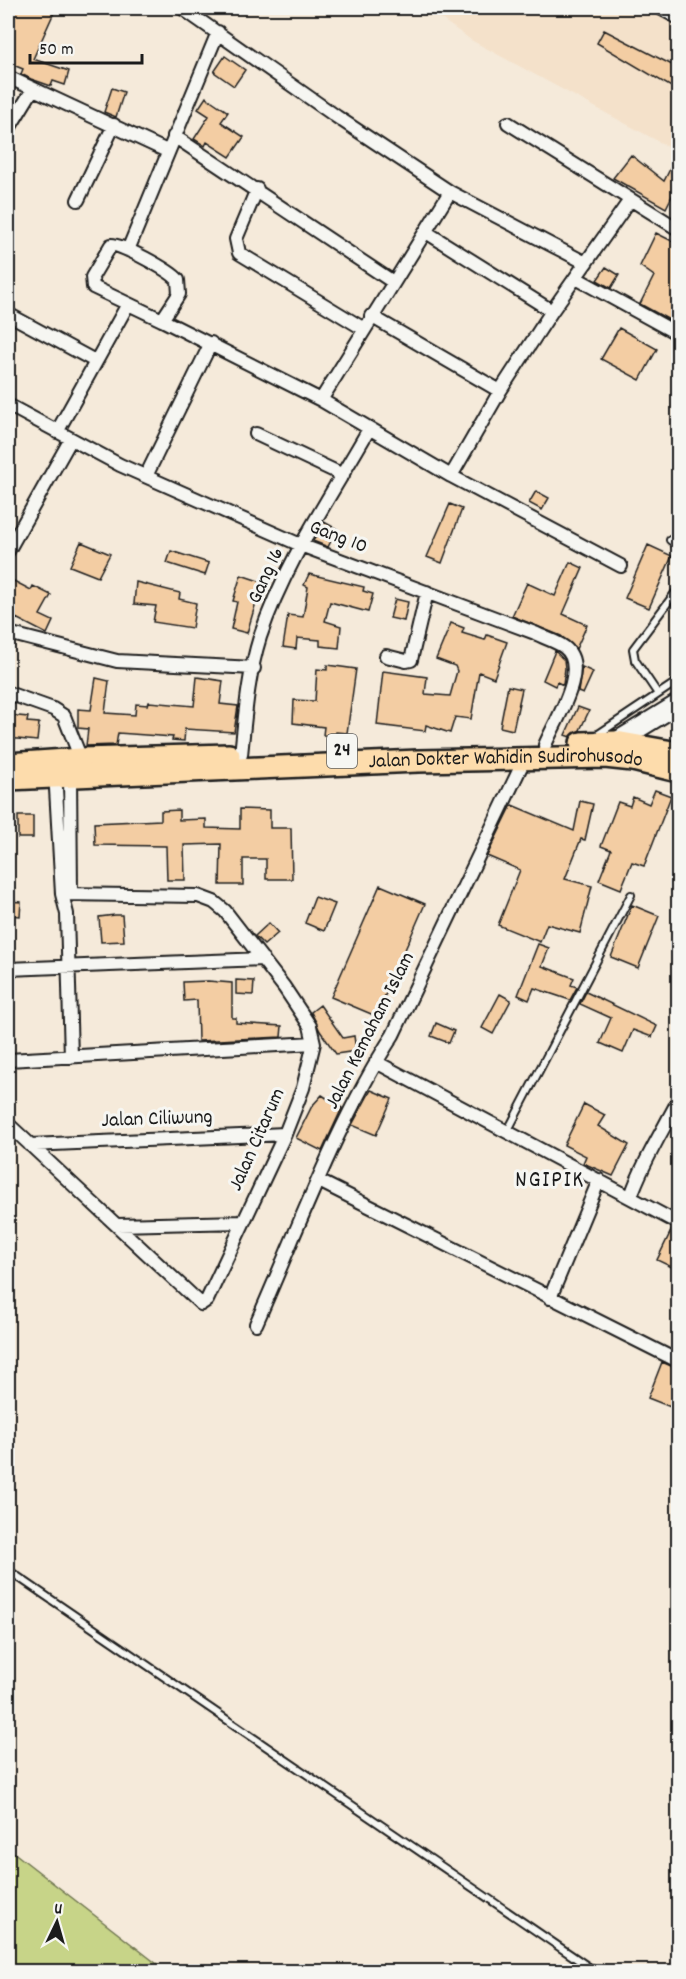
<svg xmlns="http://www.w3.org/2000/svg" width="686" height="1979" viewBox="0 0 686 1979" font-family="Dekko,sans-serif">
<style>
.built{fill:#f4e1ca}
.green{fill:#c7d488;stroke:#727852;stroke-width:1.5}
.building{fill:#f3cda3;stroke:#1c1c1c;stroke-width:1.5}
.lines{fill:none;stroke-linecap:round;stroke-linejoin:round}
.service-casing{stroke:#1c1c1c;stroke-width:10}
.minor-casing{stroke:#1c1c1c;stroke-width:16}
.secondary-casing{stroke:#1c1c1c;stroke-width:22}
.trunk-casing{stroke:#1c1c1c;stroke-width:26}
.service{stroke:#f6f6f2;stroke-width:6}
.minor{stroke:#f6f6f2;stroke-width:12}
.secondary{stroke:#f6f6f2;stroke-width:18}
.trunk{stroke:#fddcac;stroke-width:21}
.labels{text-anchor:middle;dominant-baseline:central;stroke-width:6;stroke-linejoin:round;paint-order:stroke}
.shield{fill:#f6f6f2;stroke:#5d5d5c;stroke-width:1.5}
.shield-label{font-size:20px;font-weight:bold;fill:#1c1c1c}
.street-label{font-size:21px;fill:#1c1c1c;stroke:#f6f6f2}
.quarter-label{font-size:24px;letter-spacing:1.5px;fill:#1c1c1c;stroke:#f6f6f2}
</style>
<rect width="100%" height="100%" fill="#f5eada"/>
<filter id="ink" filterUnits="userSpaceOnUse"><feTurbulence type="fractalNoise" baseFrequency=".0167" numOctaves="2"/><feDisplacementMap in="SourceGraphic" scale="12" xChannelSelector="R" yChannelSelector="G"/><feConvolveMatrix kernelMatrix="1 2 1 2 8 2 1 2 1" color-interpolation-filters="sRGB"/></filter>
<g filter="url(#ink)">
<path class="built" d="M 426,8 L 678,8 L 678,152 L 471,40 Z"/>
<path class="green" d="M 8,1848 L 166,1971 L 8,1971 Z"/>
<path class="building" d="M 8,8 L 56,8 L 33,59 L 69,71 L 65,85 L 53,81 L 51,86 L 31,79 L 21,74 L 23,69 L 8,63 Z
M 604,30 L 678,68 L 678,79 L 673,88 L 597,43 Z
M 225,56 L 245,70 L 234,86 L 214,72 Z
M 112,88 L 124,92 L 116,117 L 104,112 Z
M 206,97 L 228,112 L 221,122 L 244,137 L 230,157 L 207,142 L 205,146 L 194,139 L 209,116 L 198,109 Z
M 678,153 L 678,184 L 666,208 L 613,178 L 631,155 L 664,181 Z
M 656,233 L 678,244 L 678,311 L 673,322 L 640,304 L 654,276 L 640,266 Z
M 606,267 L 619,275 L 611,288 L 597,280 Z
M 619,328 L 657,349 L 640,380 L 601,359 Z
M 536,491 L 549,498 L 542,510 L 529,503 Z
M 450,504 L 462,509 L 442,563 L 427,557 Z
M 324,522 L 337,529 L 328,547 L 313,541 Z
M 81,542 L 110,554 L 98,577 L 70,566 Z
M 648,545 L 672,556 L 649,608 L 625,598 Z
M 171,551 L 209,563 L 205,575 L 167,563 Z
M 570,562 L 583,568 L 563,614 L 587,625 L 576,649 L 561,636 L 512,616 L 527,583 L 555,596 Z
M 309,574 L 364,587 L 363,591 L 373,594 L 368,612 L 330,602 L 325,621 L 341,626 L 339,648 L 320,646 L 320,640 L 297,638 L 296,649 L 283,647 L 288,615 L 303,617 L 308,587 L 304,585 Z
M 241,575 L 262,582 L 247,633 L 231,629 L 237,602 L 233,601 Z
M 8,578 L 31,590 L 33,586 L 51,595 L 40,615 L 53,621 L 47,634 L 16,618 L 12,625 L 8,625 Z
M 136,582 L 180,593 L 179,599 L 196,603 L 192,628 L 153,622 L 156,606 L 134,604 Z
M 395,599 L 408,602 L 404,621 L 390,618 Z
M 451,623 L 464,628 L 462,633 L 485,640 L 487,635 L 507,642 L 494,678 L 479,672 L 471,719 L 455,717 L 450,733 L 426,725 L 425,731 L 377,725 L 383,671 L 427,677 L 425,694 L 450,696 L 457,671 L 455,666 L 436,659 Z
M 555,651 L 564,660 L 565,668 L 563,685 L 557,682 L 555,686 L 543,680 Z
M 327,665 L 356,669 L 347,733 L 336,732 L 336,736 L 323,735 L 324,727 L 293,723 L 294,700 L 315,701 L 317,669 L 327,670 Z
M 582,667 L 593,672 L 583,694 L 578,692 Z
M 197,677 L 223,681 L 220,704 L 238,706 L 234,732 L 185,729 L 184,741 L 172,740 L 173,737 L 118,733 L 116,745 L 86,746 L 88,729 L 78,728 L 78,709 L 91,710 L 96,678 L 109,681 L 105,713 L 135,715 L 136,704 L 148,705 L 149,702 L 194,706 Z
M 508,686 L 522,689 L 513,730 L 500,727 Z
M 578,707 L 589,711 L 580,730 L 570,737 L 565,735 Z
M 8,715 L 28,717 L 27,722 L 39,723 L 37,741 L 8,738 Z
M 655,790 L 671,796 L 644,866 L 632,862 L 621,889 L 599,880 L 611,850 L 601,846 L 618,802 L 630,806 L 633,797 L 649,804 Z
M 580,801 L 593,804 L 585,840 L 581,839 L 565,879 L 592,886 L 580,933 L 547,924 L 540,942 L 498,925 L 520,870 L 487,856 L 512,805 L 574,831 Z
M 240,809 L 270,810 L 270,828 L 291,828 L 292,879 L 266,879 L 266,859 L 243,859 L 243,885 L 220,885 L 221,844 L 184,845 L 185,880 L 167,880 L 166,846 L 95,845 L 94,823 L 161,820 L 161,811 L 179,810 L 179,820 L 206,819 L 206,828 L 240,829 Z
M 18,816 L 33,816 L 33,838 L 18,838 Z
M 380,885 L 425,904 L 376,1016 L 331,997 Z
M 315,897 L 335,904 L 324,931 L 305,923 Z
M 8,901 L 21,902 L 20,916 L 8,915 Z
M 632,905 L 659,916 L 638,968 L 611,957 Z
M 115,915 L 122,915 L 124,941 L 101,942 L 99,917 Z
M 269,923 L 278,933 L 264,945 L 255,936 Z
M 538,944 L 549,948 L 542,966 L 574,978 L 571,985 L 577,987 L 570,1000 L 534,988 L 529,1000 L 518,995 Z
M 236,980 L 254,981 L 253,995 L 236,994 Z
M 208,981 L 232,983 L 232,1018 L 236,1018 L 236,1023 L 282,1026 L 281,1037 L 198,1041 L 197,1000 L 184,1001 L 183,982 Z
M 586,992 L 657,1026 L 652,1037 L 633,1030 L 623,1053 L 600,1043 L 611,1018 L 580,1004 Z
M 500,994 L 511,1000 L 493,1034 L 482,1028 Z
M 320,1005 L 343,1038 L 354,1036 L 356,1051 L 336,1054 L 320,1031 L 311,1012 Z
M 436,1023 L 454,1031 L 449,1043 L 431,1036 Z
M 371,1090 L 392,1099 L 376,1135 L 352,1125 Z
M 322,1095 L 342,1108 L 322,1151 L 296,1138 L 312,1106 Z
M 584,1104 L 605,1115 L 598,1126 L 629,1145 L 613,1176 L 583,1163 L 586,1156 L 564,1145 Z
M 672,1229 L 678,1231 L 678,1270 L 657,1260 Z
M 662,1362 L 678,1369 L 678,1410 L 648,1398 Z"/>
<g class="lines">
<g class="service-casing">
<path id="service" d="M 654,8 L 678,21
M 670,540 L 678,546
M 658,694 L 635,660 L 633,649 L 678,589
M 594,737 L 678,681
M 507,1132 L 631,895
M 8,1570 L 596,1972"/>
</g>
<g class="minor-casing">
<path id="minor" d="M 182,8 L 337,117 L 450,192 L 321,400 L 451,476 L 621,566
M 8,77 L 167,151
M 508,123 L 678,229
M 8,130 L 33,89
M 174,136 L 393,282
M 257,189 L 236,239 L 239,253 L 364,329
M 450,192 L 586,263
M 78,200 L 114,125
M 426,232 L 552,311 L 500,391 L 451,476
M 128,250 L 218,32
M 576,278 L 678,334
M 552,311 L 630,200
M 8,314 L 95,361
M 371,316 L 500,391
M 162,320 L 93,287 L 92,277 L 111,245 C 120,243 171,271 178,280 L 179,294 L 162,320 L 321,400
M 8,405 L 120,465 L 303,546 L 535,633 C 544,638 556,641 564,647 C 591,667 555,721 545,745
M 57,432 L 128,304
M 256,434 L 343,475
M 146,476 L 211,343
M 8,551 L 71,439
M 8,633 L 117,661 L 254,668
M 386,656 L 406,661 L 411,660 L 427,592
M 8,693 L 53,709 L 64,716 L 81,759
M 241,755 C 245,716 248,675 260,637 C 284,564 331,496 369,429
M 55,771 L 62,894 L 67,914 L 71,1057
M 70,773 L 71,893
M 8,969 L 263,959
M 8,1060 L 314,1043
M 376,1062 L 678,1223
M 8,1124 L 201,1304 L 207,1300 L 285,1134 L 303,1088 L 314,1043 L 310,1026 L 284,987 L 225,911 L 214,902 L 198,896 L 62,894
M 30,1145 L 285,1134
M 319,1181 L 678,1361
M 631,1196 C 643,1162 662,1132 678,1101
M 117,1225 L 242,1222
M 550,1298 L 599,1180
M 256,1324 C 299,1227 336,1124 393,1035 L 525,758"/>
</g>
<g class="secondary-casing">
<path id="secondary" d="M 611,748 L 616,742 L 678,704"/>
</g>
<g class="trunk-casing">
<g id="trunk">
<path d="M 581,743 L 616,742 L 678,753"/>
<path d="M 8,764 L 81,759 L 229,755"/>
<path id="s1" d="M 8,779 L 418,761 L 605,757 L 633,760 L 678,771"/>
</g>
</g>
<use href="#service" class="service"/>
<use href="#minor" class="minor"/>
<use href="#secondary" class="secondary"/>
<use href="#trunk" class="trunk"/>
</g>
</g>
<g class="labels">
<rect class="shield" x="327" y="734" width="30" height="34" rx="4.5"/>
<g class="shield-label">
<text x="342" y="751">24</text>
</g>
<g class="street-label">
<text transform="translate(338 538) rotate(21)">Gang 10</text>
<text transform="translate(267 576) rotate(-65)">Gang 16</text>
<text stroke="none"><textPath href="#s1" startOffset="498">Jalan Dokter Wahidin Sudirohusodo</textPath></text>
<text transform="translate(371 1031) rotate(-63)">Jalan Kemaham Islam</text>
<text transform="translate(157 1120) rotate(-2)">Jalan Ciliwung</text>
<text transform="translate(258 1140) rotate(-66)">Jalan Citarum</text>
</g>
<g class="quarter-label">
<text x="550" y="1181">NGIPIK</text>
</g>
</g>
<rect width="686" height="1979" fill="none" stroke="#f6f6f2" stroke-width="30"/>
<rect x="15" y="15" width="656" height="1949" fill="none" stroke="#1c1c1c" stroke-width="2" filter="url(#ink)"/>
<g transform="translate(57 1922) rotate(5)" stroke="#f6f6f2" stroke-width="4.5" paint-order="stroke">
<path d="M0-4.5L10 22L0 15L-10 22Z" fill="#1c1c1c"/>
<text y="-9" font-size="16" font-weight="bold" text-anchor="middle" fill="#1c1c1c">U</text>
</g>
<path d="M30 54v9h112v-9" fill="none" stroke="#1c1c1c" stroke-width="3"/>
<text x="39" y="54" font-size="18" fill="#1c1c1c" stroke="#f6f6f2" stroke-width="4.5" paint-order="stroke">50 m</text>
</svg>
